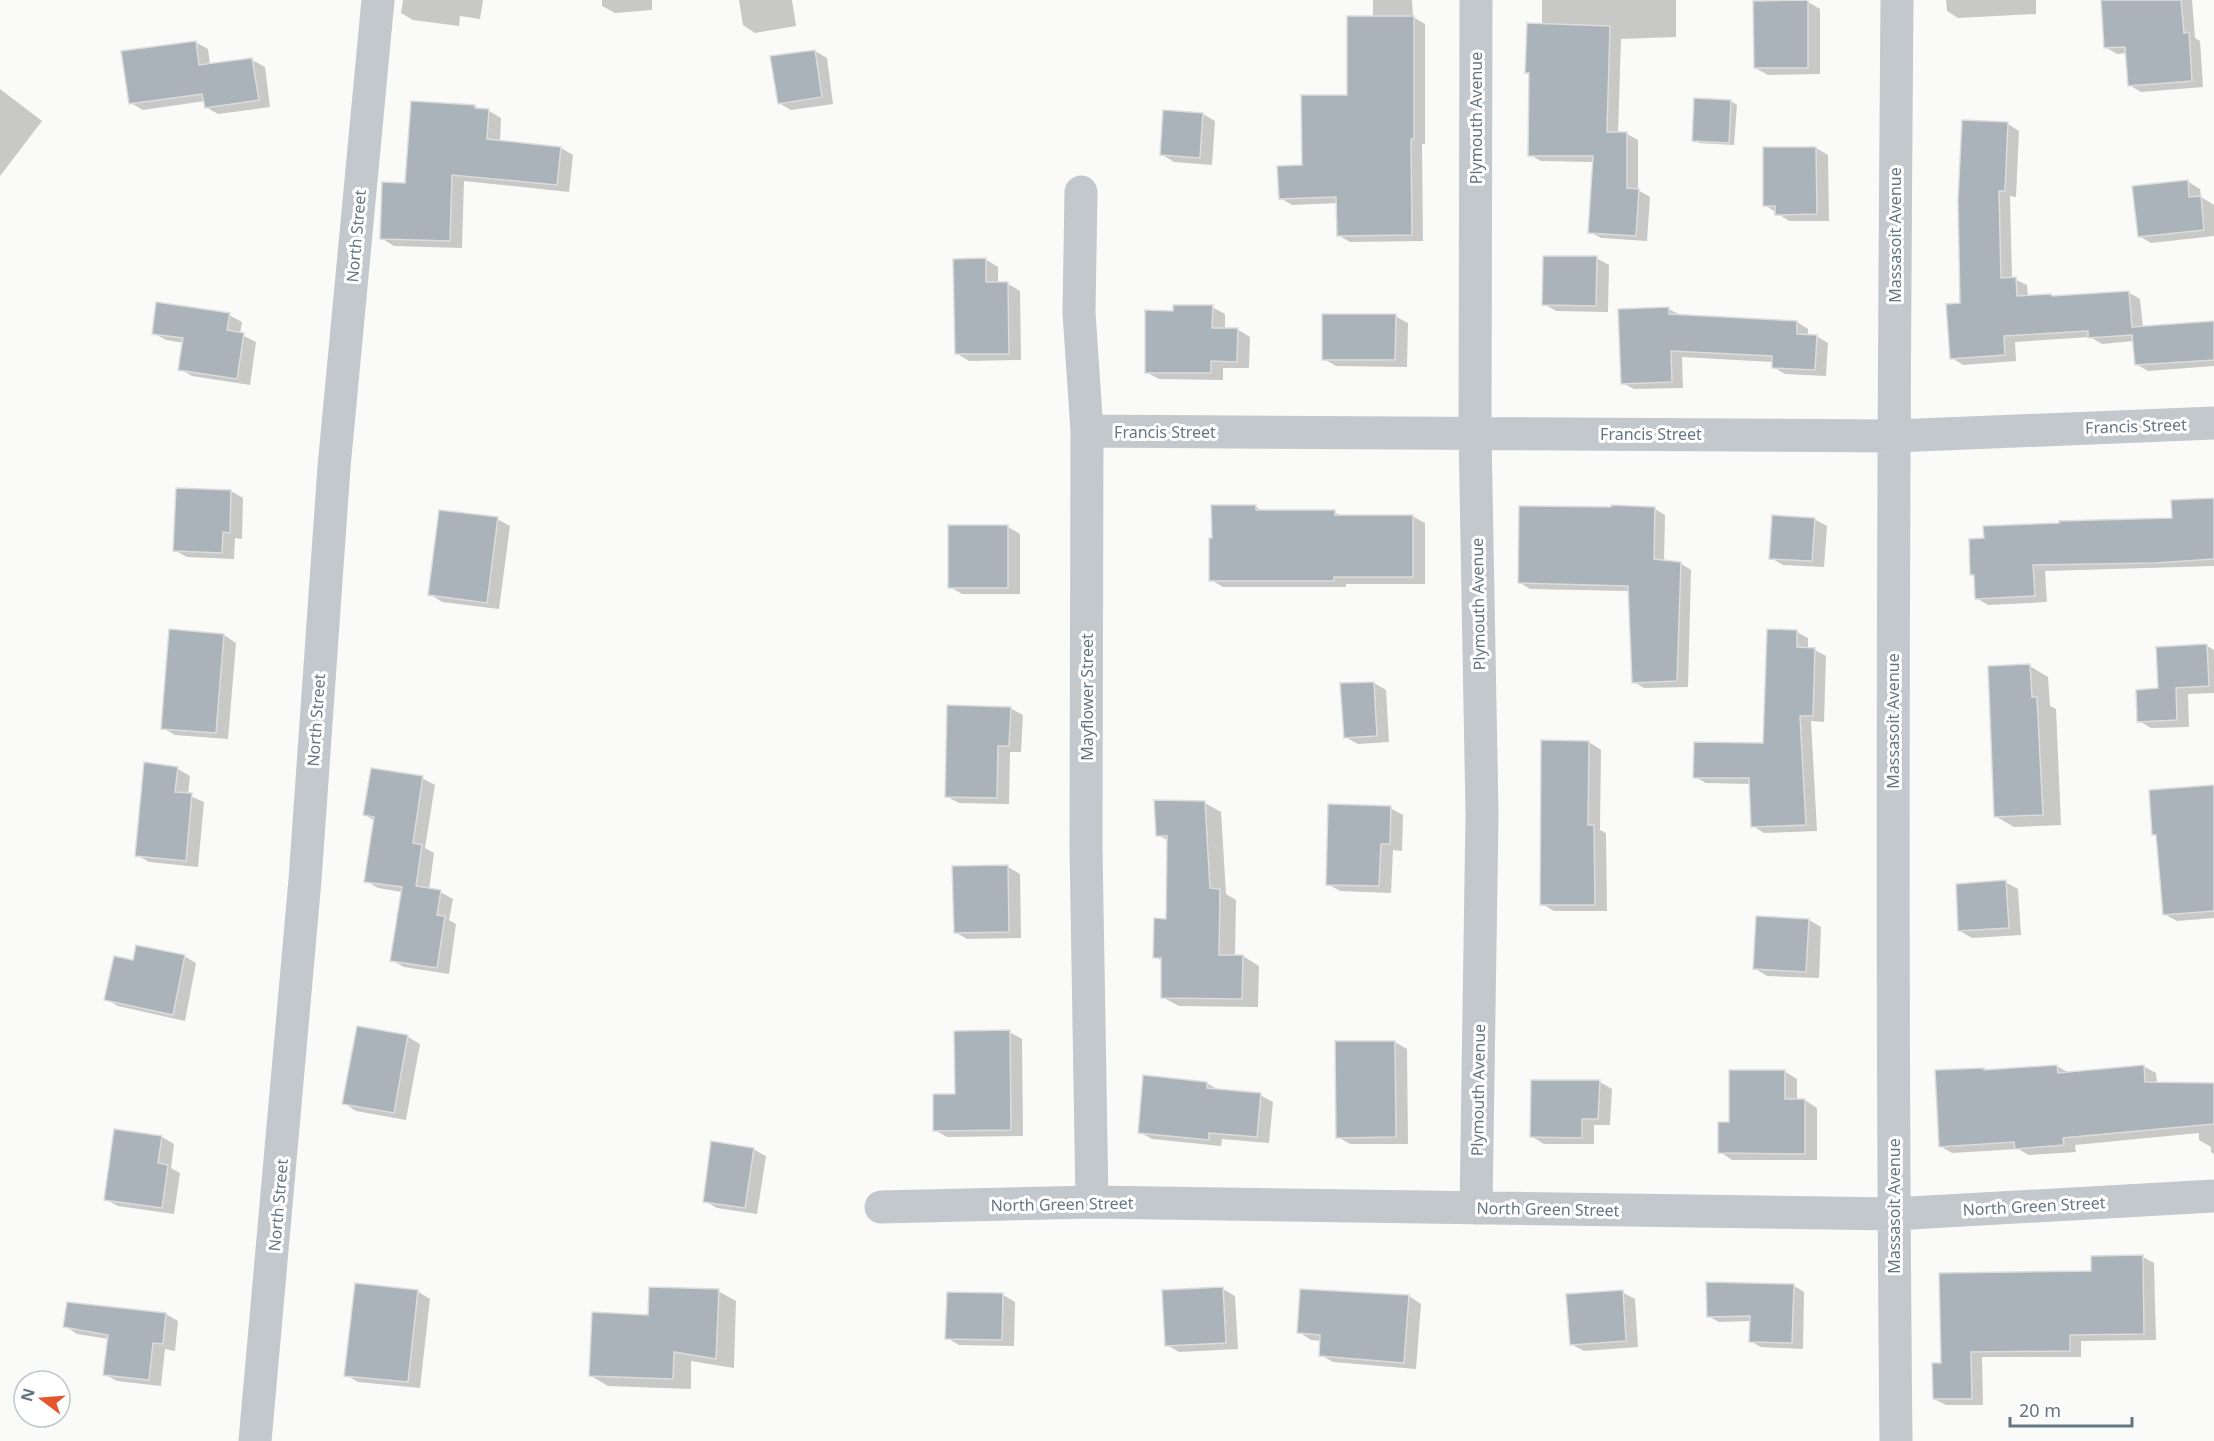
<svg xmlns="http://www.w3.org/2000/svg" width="2214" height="1441" viewBox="0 0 2214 1441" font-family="'Noto Sans',sans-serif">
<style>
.shadow{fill:#0003}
.building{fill:#aab3b9;stroke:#dcdcda;stroke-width:1.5}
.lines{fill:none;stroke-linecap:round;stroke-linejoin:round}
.minor{stroke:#c3c8cc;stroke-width:33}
.labels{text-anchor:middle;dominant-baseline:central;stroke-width:6;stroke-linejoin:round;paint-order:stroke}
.street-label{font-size:16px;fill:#657683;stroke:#fff}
</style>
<rect width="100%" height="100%" fill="#fafaf8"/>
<path class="shadow" d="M 403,0 L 483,0 L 480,19 L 460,16 L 459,26 L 413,20 L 401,13 Z
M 602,0 L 652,0 L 652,10 L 615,13 L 602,6 Z
M 739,0 L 792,0 L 796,26 L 755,33 L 743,25 Z
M 1373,0 L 1412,0 L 1413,17 L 1425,24 L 1425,144 L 1422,144 L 1423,241 L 1350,242 L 1338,235 L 1338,203 L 1292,205 L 1280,198 L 1349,96 L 1373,18 Z
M 1542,0 L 1676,0 L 1676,37 L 1621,39 L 1618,134 L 1627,134 L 1638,140 L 1638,190 L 1650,197 L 1647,241 L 1601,238 L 1590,232 L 1594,162 L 1541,161 L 1530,155 L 1531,74 L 1527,72 L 1542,25 Z
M 1946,0 L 2036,0 L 2036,14 L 1958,18 L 1947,11 Z
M 2102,0 L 2192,0 L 2195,38 L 2200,41 L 2203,87 L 2141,92 L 2129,85 L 2127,53 L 2117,54 L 2105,47 Z
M 1808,2 L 1820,9 L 1820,74 L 1768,75 L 1755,68 Z
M 195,42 L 208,49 L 210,65 L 252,60 L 265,67 L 270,107 L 218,114 L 206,107 L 205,101 L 143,110 L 131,103 Z
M 815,51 L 827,58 L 833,104 L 791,110 L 779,103 Z
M 0,89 L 42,121 L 0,176 Z
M 1731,101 L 1737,105 L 1734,145 L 1699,143 L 1693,140 Z
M 475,106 L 481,110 L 489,111 L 501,118 L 500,142 L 561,148 L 573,155 L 569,192 L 464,181 L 462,248 L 394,246 L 381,238 L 407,184 Z
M 1164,111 L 1203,114 L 1215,121 L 1212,165 L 1174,162 L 1161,154 Z
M 2008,124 L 2019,131 L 2016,197 L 2010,196 L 2012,278 L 2027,285 L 2028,297 L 2051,295 L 2055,298 L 2128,292 L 2140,299 L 2143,328 L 2214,322 L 2214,366 L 2148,371 L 2136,364 L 2134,341 L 2102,344 L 2090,337 L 2015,342 L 2016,361 L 1963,365 L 1952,358 L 1962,304 Z
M 1816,148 L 1828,155 L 1829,221 L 1789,221 L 1765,205 Z
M 2187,181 L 2200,189 L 2201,197 L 2214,205 L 2214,236 L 2151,243 L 2139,236 Z
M 1596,258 L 1609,265 L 1608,312 L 1556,311 L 1544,304 Z
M 985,259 L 998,267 L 998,284 L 1008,284 L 1020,291 L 1021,360 L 969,361 L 956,353 Z
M 1212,307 L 1225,314 L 1225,330 L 1237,329 L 1250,337 L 1249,368 L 1223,368 L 1223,380 L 1159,379 L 1146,372 L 1175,312 Z
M 1669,309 L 1680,315 L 1797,322 L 1808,329 L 1808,336 L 1816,336 L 1828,343 L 1826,376 L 1785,374 L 1773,367 L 1773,362 L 1682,357 L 1683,388 L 1634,389 L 1622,383 Z
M 229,315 L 242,322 L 240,334 L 256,342 L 250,385 L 192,376 L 180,369 L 184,343 L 166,340 L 153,333 Z
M 1395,316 L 1408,323 L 1407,367 L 1336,366 L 1324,359 Z
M 231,491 L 243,498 L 242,539 L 235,538 L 234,559 L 187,557 L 174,550 Z
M 2214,500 L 2214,566 L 2045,571 L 2047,602 L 1988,605 L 1976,598 L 1975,576 L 1972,575 L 2174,520 Z
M 1255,506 L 1264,512 L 1334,512 L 1342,516 L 1412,516 L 1425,523 L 1425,584 L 1346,584 L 1346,587 L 1223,587 L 1211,580 Z
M 1655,509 L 1665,515 L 1664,562 L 1680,563 L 1691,570 L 1688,687 L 1644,688 L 1634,682 L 1630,591 L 1530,589 L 1519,582 Z
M 497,519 L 510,526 L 499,609 L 442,602 L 430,594 Z
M 1814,519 L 1827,526 L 1824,567 L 1783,565 L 1771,558 Z
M 1008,527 L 1020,534 L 1020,594 L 962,594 L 950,587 Z
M 1797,632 L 1808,638 L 1808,649 L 1815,650 L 1826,656 L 1824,722 L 1811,721 L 1817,831 L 1764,833 L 1753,826 L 1751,784 L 1706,783 L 1695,777 L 1765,744 Z
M 224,635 L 236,643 L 228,739 L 175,735 L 163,728 Z
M 2207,646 L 2214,650 L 2214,693 L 2188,694 L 2189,727 L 2151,728 L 2139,721 L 2159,690 Z
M 2030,666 L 2048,677 L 2050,706 L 2056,709 L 2061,825 L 2014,827 L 1995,816 Z
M 1374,683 L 1386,690 L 1389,742 L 1358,744 L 1345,737 Z
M 1010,708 L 1023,715 L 1021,752 L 1010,752 L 1009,804 L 959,803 L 946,796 Z
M 1589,742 L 1601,750 L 1600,830 L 1606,833 L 1607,911 L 1554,911 L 1542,904 Z
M 145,764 L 178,769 L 190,776 L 188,795 L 204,802 L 198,867 L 149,862 L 137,855 Z
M 422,778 L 435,785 L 425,848 L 434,853 L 429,890 L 440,892 L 453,899 L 449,920 L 456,924 L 449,974 L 404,967 L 391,960 L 402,892 L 378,888 L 366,881 L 375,821 L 365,815 Z
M 2214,787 L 2214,918 L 2177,921 L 2164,914 L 2157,836 L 2153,834 Z
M 1205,803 L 1221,812 L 1226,894 L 1236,900 L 1235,956 L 1243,956 L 1259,966 L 1258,1007 L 1179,1006 L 1162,997 L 1162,961 L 1155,957 L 1167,920 L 1169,841 L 1158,835 Z
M 1390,808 L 1403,815 L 1402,851 L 1393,850 L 1391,893 L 1340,891 L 1328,884 Z
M 1008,867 L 1020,874 L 1021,938 L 967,939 L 955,932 Z
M 2005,882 L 2018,889 L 2021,935 L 1972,938 L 1960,931 Z
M 1809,920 L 1821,927 L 1819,978 L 1767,976 L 1754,968 Z
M 184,956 L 196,963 L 185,1021 L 118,1006 L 106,999 L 134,961 Z
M 358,1028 L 408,1037 L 420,1044 L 406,1120 L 356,1111 L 344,1103 Z
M 1009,1032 L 1022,1039 L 1023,1136 L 947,1137 L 935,1130 L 956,1096 Z
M 1395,1042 L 1407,1049 L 1408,1144 L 1350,1144 L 1338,1137 Z
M 2057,1066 L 2069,1073 L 2143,1066 L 2156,1073 L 2157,1084 L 2214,1084 L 2214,1154 L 2211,1152 L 2211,1147 L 2199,1140 L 2199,1133 L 2075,1145 L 2076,1152 L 2029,1155 L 2018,1149 L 1952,1153 L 1940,1146 L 1984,1070 L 1987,1072 Z
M 1784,1071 L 1797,1079 L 1797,1100 L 1805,1100 L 1817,1108 L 1817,1160 L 1732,1160 L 1720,1152 L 1730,1123 Z
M 1600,1082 L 1612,1089 L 1610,1125 L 1594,1125 L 1594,1144 L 1544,1144 L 1531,1136 Z
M 1207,1083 L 1220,1091 L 1260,1095 L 1273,1102 L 1269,1143 L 1222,1139 L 1221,1146 L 1152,1139 L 1139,1132 Z
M 162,1137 L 174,1144 L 171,1168 L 180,1173 L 174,1214 L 118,1206 L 105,1199 Z
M 753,1149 L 766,1156 L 757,1214 L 717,1208 L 704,1201 Z
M 2143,1257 L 2154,1263 L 2156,1340 L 2081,1341 L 2081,1357 L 1982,1357 L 1983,1405 L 1946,1405 L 1934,1399 L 1942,1365 L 2093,1273 Z
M 1794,1286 L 1804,1292 L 1803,1349 L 1761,1347 L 1750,1341 L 1751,1321 L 1719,1322 L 1708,1316 Z
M 1223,1289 L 1235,1296 L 1238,1349 L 1179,1352 L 1167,1345 Z
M 417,1291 L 430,1299 L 420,1388 L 358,1382 L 346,1375 Z
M 718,1291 L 736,1301 L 734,1368 L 691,1361 L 691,1389 L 608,1386 L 591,1376 L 650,1316 Z
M 1622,1292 L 1635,1299 L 1638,1347 L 1584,1351 L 1571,1344 Z
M 1003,1295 L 1015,1302 L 1014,1346 L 959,1345 L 947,1338 Z
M 1409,1296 L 1421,1304 L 1416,1369 L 1333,1362 L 1321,1355 L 1322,1341 L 1311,1340 L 1299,1332 Z
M 166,1314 L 178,1321 L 175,1351 L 165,1349 L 161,1386 L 117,1381 L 104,1374 L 109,1339 L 77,1334 L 65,1326 Z"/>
<path class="building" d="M 1808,0 L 1808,68 L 1754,68 L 1753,1 Z
M 2101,0 L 2181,0 L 2184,33 L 2189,32 L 2192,81 L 2128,86 L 2125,47 L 2104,48 Z
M 1347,16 L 1414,16 L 1414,139 L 1411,139 L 1412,235 L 1337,236 L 1336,197 L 1279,199 L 1277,166 L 1302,165 L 1301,95 L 1347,95 Z
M 1527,23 L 1610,26 L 1607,132 L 1627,132 L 1627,188 L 1639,189 L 1636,236 L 1588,233 L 1593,156 L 1528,156 L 1529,73 L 1525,73 Z
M 196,41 L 199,65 L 252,58 L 259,100 L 205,108 L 202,94 L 129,104 L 121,51 Z
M 815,50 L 822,97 L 778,104 L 770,56 Z
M 1694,98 L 1731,100 L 1729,143 L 1692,141 Z
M 411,101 L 475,105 L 475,108 L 489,109 L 487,139 L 561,147 L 557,185 L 452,175 L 450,241 L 380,239 L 382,182 L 405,183 Z
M 1163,110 L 1203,113 L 1200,158 L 1160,155 Z
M 1962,120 L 2008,122 L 2005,191 L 1999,191 L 2001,278 L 2016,277 L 2017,296 L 2051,294 L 2052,296 L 2129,291 L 2132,327 L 2214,321 L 2214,360 L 2135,365 L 2132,335 L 2088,338 L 2088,331 L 2004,336 L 2005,355 L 1950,359 L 1946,304 L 1960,303 L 1958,200 Z
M 1763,147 L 1816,147 L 1817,214 L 1775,215 L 1775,206 L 1763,206 Z
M 2188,180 L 2189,197 L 2201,196 L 2204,230 L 2138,237 L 2132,186 Z
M 1543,256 L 1597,256 L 1596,306 L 1542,305 Z
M 986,258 L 986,282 L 1008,282 L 1009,354 L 955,354 L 953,259 Z
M 156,302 L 230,313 L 227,330 L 244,333 L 237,379 L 178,370 L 183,338 L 152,334 Z
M 1173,305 L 1213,305 L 1212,328 L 1238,328 L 1237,362 L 1211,361 L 1211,373 L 1145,373 L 1145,310 L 1173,311 Z
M 1669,307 L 1669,314 L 1797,321 L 1797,334 L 1817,335 L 1815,370 L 1772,368 L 1772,356 L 1671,351 L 1672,382 L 1621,384 L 1618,309 Z
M 1322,314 L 1396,314 L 1395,360 L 1322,360 Z
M 176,488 L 231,490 L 230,533 L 223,532 L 222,553 L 173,551 Z
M 2214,498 L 2214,559 L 2155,563 L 2033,565 L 2035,596 L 1975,599 L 1974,575 L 1970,575 L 1969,539 L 1984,538 L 1983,526 L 2059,523 L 2059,521 L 2172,518 L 2171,500 Z
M 1211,505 L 1256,505 L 1256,510 L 1335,510 L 1335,515 L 1413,515 L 1413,577 L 1334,577 L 1334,581 L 1209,581 L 1209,538 L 1212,538 Z
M 1611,505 L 1655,507 L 1654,559 L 1681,562 L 1677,681 L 1632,683 L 1628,586 L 1518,583 L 1519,506 L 1611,507 Z
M 439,510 L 498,517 L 487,603 L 428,595 Z
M 1772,515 L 1815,518 L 1812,561 L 1769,559 Z
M 948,525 L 1008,525 L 1008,588 L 948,588 Z
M 169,629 L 224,634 L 216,733 L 161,729 Z
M 1767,629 L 1797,630 L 1797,647 L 1815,648 L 1813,716 L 1800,716 L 1806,825 L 1751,827 L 1749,778 L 1693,778 L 1694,742 L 1763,743 Z
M 2207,644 L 2209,686 L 2176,688 L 2177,720 L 2137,722 L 2136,690 L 2158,688 L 2156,647 Z
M 2030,664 L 2032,697 L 2037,697 L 2043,815 L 1994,817 L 1988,666 Z
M 1374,682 L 1377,736 L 1344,738 L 1340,683 Z
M 947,705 L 1011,707 L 1009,746 L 998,746 L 997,798 L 945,797 Z
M 1541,740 L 1589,741 L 1588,825 L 1594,825 L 1595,905 L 1540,905 Z
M 144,762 L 178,767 L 175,792 L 192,793 L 186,861 L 135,856 Z
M 371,768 L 423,776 L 413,843 L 422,845 L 416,886 L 441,890 L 437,915 L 445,916 L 437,968 L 390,961 L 402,887 L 364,882 L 374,817 L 363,815 Z
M 2214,785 L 2214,911 L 2163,915 L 2156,835 L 2152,835 L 2149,790 Z
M 1154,800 L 1205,801 L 1210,888 L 1220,889 L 1219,955 L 1243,955 L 1242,999 L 1161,998 L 1161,958 L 1153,958 L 1154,918 L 1166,919 L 1167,836 L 1156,836 Z
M 1328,804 L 1391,806 L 1390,844 L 1381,844 L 1379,886 L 1326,885 Z
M 1008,865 L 1009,932 L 954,933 L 952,866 Z
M 2006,880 L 2009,928 L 1958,931 L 1956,884 Z
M 1756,916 L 1809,919 L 1806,972 L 1753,969 Z
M 136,945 L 185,955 L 173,1015 L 104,1000 L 114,956 L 133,960 Z
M 357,1026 L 408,1035 L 394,1113 L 342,1104 Z
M 1010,1030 L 1011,1130 L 933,1131 L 933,1094 L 955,1094 L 954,1031 Z
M 1335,1041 L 1395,1041 L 1396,1137 L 1336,1138 Z
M 2057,1065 L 2058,1073 L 2144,1065 L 2145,1082 L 2214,1083 L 2214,1124 L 2063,1138 L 2064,1145 L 2015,1149 L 2014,1142 L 1939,1147 L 1935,1070 L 1984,1068 L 1984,1070 Z
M 1729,1070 L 1785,1070 L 1785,1099 L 1805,1099 L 1805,1154 L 1718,1153 L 1718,1122 L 1729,1122 Z
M 1143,1075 L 1207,1082 L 1207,1088 L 1261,1093 L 1257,1137 L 1209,1133 L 1209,1140 L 1138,1133 Z
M 1531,1080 L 1600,1080 L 1598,1119 L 1582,1119 L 1582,1138 L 1530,1137 Z
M 114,1129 L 162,1136 L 158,1163 L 168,1165 L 162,1208 L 104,1200 Z
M 711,1141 L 754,1148 L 745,1208 L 703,1202 Z
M 2143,1255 L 2144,1334 L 2070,1335 L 2070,1351 L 1971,1352 L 1972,1399 L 1933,1399 L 1932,1363 L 1941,1363 L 1939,1273 L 2091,1271 L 2091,1256 Z
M 1706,1282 L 1794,1284 L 1792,1343 L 1749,1342 L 1750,1316 L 1707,1317 Z
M 355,1283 L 418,1290 L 408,1382 L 344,1376 Z
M 649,1287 L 719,1289 L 716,1359 L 674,1352 L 673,1379 L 589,1376 L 592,1312 L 648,1315 Z
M 1223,1287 L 1226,1343 L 1165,1346 L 1162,1290 Z
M 1300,1289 L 1409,1295 L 1404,1363 L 1319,1356 L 1320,1335 L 1297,1333 Z
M 1623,1290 L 1626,1341 L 1570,1345 L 1566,1294 Z
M 947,1292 L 1003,1293 L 1002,1340 L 945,1339 Z
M 67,1302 L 166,1313 L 163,1344 L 153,1343 L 149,1380 L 103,1375 L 108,1335 L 63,1327 Z"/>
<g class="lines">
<path class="minor" d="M 1476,0 L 1475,433 L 1482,814 L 1476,1208
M 1081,192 L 1079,313 L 1087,431 L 1086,846 L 1092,1202
M 1087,431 L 1894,436 L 2214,423
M 881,1207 L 1092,1202 L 1893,1214 L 2214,1196
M 255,1441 L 305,880 L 334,467 L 378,0
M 1896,1441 C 1891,961 1893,480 1897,0"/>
</g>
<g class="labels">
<g class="street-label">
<text transform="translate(1476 118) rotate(-90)">Plymouth Avenue</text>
<text transform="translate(1895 235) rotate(-90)">Massasoit Avenue</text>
<text transform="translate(356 236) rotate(-85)">North Street</text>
<text transform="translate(2136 426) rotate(-2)">Francis Street</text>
<text x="1165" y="432">Francis Street</text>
<text x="1651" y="434">Francis Street</text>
<text transform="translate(1478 604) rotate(-91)">Plymouth Avenue</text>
<text transform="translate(1087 697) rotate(-90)">Mayflower Street</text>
<text transform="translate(316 720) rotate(-86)">North Street</text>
<text transform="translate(1893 721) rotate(-90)">Massasoit Avenue</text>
<text transform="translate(1478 1090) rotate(-89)">Plymouth Avenue</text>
<text transform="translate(1062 1204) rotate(-1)">North Green Street</text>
<text transform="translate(278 1205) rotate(-85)">North Street</text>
<text transform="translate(1894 1206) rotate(-90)">Massasoit Avenue</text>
<text transform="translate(2034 1206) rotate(-3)">North Green Street</text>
<text transform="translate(1548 1209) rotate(1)">North Green Street</text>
</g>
</g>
<g transform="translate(42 1399) rotate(286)"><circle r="28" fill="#ffffff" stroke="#c1c8cd" stroke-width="1.5"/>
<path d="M0-4.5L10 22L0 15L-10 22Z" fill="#e4572e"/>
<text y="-9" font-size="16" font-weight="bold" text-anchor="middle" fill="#657683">N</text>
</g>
<path d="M2010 1417v9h122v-9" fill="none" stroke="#657683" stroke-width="3"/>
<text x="2019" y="1417" font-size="18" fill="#657683" stroke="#ffffff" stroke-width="4.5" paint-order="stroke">20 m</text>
</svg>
